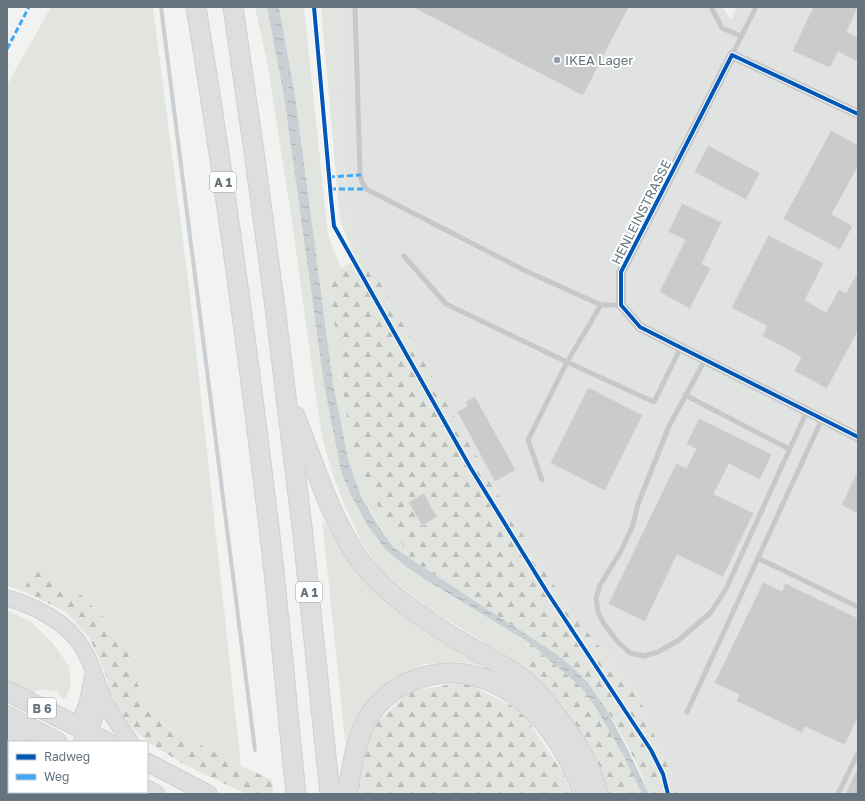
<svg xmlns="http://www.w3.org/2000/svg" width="865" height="801" viewBox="0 0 865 801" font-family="'Golos Text',sans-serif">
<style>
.built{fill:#e1e2e2}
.green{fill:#e2e5df}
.forest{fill:url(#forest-firs)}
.water{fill:url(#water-ripples)}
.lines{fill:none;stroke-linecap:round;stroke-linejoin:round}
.stream{stroke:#c9d0d3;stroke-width:4}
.building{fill:#cacbcb;stroke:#e2e2e1}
.secondary-casing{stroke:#cecfcf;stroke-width:17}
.primary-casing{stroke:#cecfcf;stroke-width:19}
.highway-casing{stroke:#d0d0d1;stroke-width:21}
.lane{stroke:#c7c8c9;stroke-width:5}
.street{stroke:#c7c8c9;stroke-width:10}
.secondary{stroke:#dddedd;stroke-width:15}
.primary{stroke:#dddedd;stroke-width:17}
.highway{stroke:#dddedd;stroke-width:19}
.quiet{stroke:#3fa9f5;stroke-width:3;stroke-dasharray:6 3;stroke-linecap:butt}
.cycleway-casing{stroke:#fff;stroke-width:6}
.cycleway{stroke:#0057b8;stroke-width:4}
.poi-dot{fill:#969fa6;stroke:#fff;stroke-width:1.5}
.labels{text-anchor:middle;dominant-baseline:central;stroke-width:4;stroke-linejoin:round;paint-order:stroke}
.shield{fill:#fff;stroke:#939da5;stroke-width:1}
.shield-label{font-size:12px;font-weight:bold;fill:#65737e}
.poi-label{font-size:13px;fill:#65737e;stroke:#fff;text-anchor:start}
.street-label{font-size:13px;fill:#65737e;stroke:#fff}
</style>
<defs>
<pattern id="forest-firs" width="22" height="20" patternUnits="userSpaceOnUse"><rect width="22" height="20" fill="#e2e5df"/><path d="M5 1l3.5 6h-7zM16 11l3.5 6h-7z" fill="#bbbeba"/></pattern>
<pattern id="water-ripples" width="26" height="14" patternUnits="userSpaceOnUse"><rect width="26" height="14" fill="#c9d0d3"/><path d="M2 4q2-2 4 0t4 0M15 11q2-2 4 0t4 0" fill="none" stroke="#a7adb0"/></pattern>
</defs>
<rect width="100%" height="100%" fill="#f2f2f1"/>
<path class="built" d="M 341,7 L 722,7 L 731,19 L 737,7 L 858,7 L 858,794 L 679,794 L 636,691 L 569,610 L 496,491 L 388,299 L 347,222 L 340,92 Z"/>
<path class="green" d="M 51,7 L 153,7 L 190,295 L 241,766 L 164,726 L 141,695 L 123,637 L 34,571 L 23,591 L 7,586 L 7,85 Z
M 255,7 L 267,7 L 284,97 L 324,384 L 341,472 L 351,495 L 367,525 L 386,550 L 405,566 L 431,583 L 528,642 L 524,669 L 496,649 L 430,610 L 382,571 L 361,541 L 343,502 L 332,472 L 323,441 L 316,397 L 293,228 L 267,61 Z
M 279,7 L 304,7 L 328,235 L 341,268 L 332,272 L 330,288 L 339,359 L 350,438 L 374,500 L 412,560 L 394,548 L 361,496 L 348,459 L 333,383 L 295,95 Z
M 321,7 L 341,7 L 340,92 L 347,222 L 365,255 L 356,260 L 340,221 Z
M 322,519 L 373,591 L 431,631 L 489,667 L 461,662 L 424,664 L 391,679 L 374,697 L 346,750 Z
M 7,610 L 30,621 L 52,642 L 69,666 L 71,686 L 66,697 L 63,699 L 57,692 L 42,689 L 29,693 L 7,681 Z"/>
<path class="forest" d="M 365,255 L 496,491 L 569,610 L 636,691 L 679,794 L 649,794 C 630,743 600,691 558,655 L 412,560 L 374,500 L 350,438 L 339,359 L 330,288 L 332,272 L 341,268 Z
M 34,570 L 78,592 L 123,637 L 141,695 L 164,726 L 241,766 L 272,780 L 273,794 L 246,794 L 185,765 L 148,742 L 126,722 L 110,692 L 105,673 L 90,639 L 66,612 L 23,591 Z
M 528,642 L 582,688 L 596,708 L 623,755 L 642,794 L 608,794 L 607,788 L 585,741 L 561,705 L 524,669 Z
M 466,682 L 522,712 L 563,773 L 571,794 L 359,794 L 359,768 L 372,728 L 410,691 Z"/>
<path class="water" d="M 267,7 L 279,7 L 295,95 L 333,383 L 348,459 L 361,496 L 376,522 L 394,548 L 558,655 L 572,667 L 588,683 L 606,709 L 626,746 L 649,794 L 642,794 L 623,755 L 596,708 L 582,688 L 528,642 L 431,583 L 405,566 L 386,550 L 367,525 L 351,495 L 341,472 L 324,384 L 284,97 Z"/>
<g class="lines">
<path class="stream" d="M 161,7 L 255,750"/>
</g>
<path class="building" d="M 412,7 L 629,7 L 583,96 Z
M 813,7 L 858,7 L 847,32 L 858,37 L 858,62 L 838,52 L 830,68 L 792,51 Z
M 831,130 L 858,145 L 858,167 L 832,214 L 853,226 L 840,250 L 783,219 Z
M 708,145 L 760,173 L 746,200 L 694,172 Z
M 682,203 L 722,222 L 702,264 L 711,268 L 690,309 L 659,292 L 685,240 L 668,232 Z
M 768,235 L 824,263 L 805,300 L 826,312 L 839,289 L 846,293 L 858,271 L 858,331 L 827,389 L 794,371 L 801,357 L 762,336 L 767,326 L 731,308 Z
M 588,387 L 643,415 L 605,491 L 550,463 Z
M 475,396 L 516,470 L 495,482 L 457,412 L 467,406 L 465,402 Z
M 699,418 L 772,454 L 760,480 L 729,464 L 714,494 L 754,513 L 723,577 L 677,555 L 645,622 L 608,604 L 676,463 L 686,468 L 696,449 L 686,444 Z
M 858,470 L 858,514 L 841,505 Z
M 424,493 L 437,517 L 422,526 L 408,502 Z
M 763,582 L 782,591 L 785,583 L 858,618 L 858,717 L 845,745 L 805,727 L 802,733 L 736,701 L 739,695 L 714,683 Z
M 858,767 L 858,794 L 845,794 Z"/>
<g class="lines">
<g class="secondary-casing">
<path id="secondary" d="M 7,598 C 35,606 67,622 82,647 C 93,664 97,685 106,704 C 112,717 122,730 131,742
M 77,726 L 87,704 L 93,674
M 89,732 L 98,709 L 100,691"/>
</g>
<g class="primary-casing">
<path id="primary" d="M 89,732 L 108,742
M 147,762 L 208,794
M 147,789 L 156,794"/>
</g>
<g class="highway-casing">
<path id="highway" d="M 196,7 C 225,183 249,359 270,536 C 280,622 287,708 296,794
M 233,7 L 255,159 L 276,315 L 303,535 L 330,794
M 295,416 C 318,473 337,545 384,587 C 399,600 420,616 437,627 C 465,646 496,659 523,679 C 540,693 553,711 566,729 C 580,748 593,771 598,794
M 7,691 L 89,732 L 83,742
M 7,716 L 57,742
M 7,724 L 20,742
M 37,792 L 37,794
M 57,794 L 58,792
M 73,794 L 78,792
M 347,794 C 352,768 355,741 368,718 C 380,698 401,683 423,677 C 500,655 562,728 583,794"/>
</g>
<path class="lane" d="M 355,7 L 360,172 L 362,182 L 366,189 L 526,271 L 601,305 L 621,305
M 711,7 L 722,28 L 741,36
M 732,55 L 756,7
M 404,256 L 446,304 L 567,362 L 528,440 L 542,480
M 601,305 L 567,362 L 654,402 L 681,347
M 705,360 L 669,426 L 638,504 L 633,525 L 621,551 L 600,585 L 596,598 L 598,612 L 604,624 L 618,642 L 630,653 L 644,656 L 658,652 L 679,640 L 711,612 L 726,589 L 807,411
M 685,395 L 789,449
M 758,558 L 858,607
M 687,712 L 822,419
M 838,794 L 858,753"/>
<path class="street" d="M 858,114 L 732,55 L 621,272 L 621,305 L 640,327 L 858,437"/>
<use href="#secondary" class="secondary"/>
<use href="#primary" class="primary"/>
<use href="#highway" class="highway"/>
<path class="quiet" d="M 7,49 L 29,7
M 329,177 L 361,175
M 330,189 L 366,189"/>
<g class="cycleway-casing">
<path id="cycleway" d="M 314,7 L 331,198 L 334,226 L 470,467 L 547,592 L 651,750 L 663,774 L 668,794
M 858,114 L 732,55 L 621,272 L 621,305 L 640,327 L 858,437"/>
</g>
<use href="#cycleway" class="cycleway"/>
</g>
<circle class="poi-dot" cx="557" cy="60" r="4"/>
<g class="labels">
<g class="shield">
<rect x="210" y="172" width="26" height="20" rx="3"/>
<rect x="296" y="582" width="26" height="20" rx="3"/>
<rect x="28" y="698" width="28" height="20" rx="3"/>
</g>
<g class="shield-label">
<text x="223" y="182">A 1</text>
<text x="309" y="592">A 1</text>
<text x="42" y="708">B 6</text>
</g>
<g class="poi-label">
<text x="565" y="60">IKEA Lager</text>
</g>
<g class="street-label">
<text transform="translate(641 212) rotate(-63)">HENLEINSTRASSE</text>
</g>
</g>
<rect width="865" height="801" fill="none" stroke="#65737e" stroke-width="16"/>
<rect x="8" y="741" width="140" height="52" fill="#ffffff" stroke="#c1c7cb"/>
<rect x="16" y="754" width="20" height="6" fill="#0057b8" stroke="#c1c7cb"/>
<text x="44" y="761" font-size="12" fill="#65737e">Radweg</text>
<rect x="16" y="774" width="20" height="6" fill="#3fa9f5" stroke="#c1c7cb"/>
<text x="44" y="781" font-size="12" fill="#65737e">Weg</text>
</svg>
